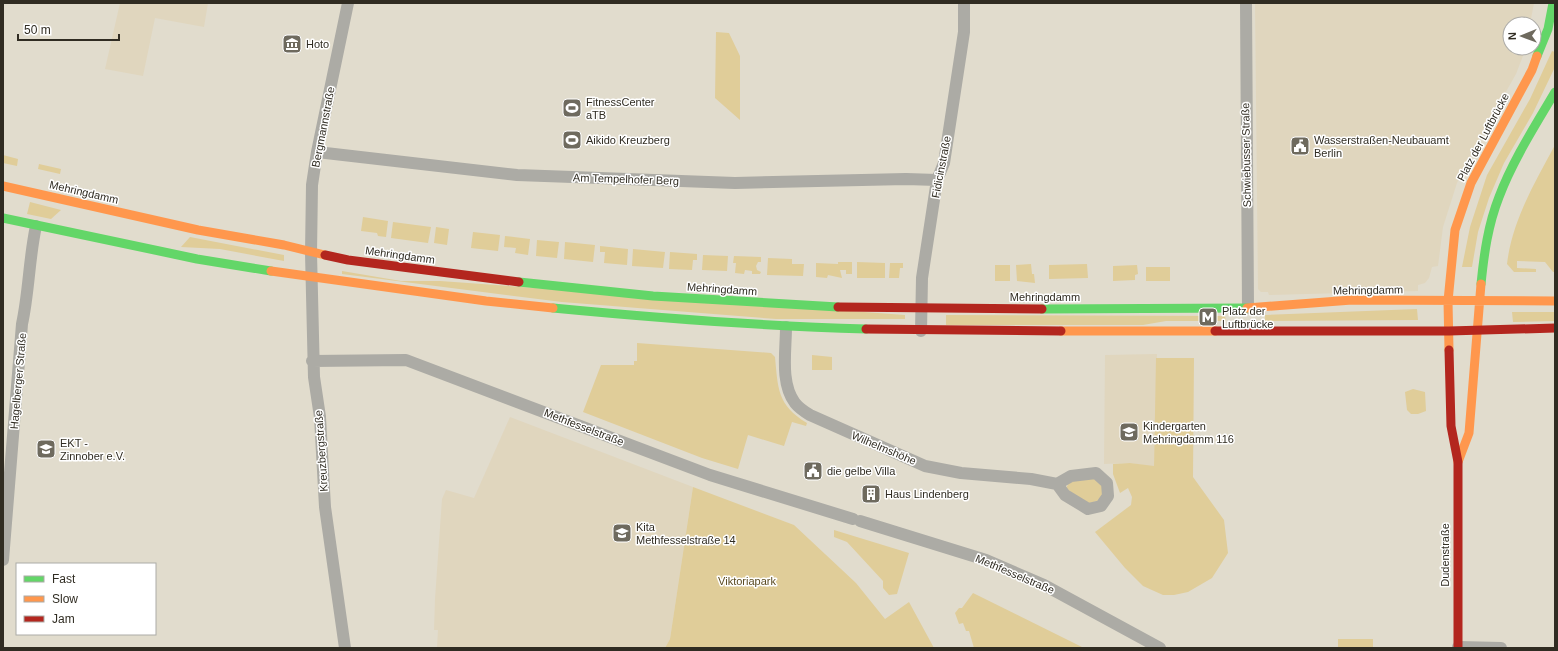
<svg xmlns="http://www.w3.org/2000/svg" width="1558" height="651" viewBox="0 0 1558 651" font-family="Helvetica,sans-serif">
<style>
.built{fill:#e0d6be}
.green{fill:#e0cd99}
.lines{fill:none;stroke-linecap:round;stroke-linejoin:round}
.street{stroke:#acaba5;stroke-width:12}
.fast{stroke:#63d668;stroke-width:9}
.slow{stroke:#ff974d;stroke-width:9}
.jam{stroke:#b3261e;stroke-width:9}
.labels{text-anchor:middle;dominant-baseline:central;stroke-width:3;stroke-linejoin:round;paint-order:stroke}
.poi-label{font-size:11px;fill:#302c22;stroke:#fff;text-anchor:start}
.street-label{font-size:11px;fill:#302c22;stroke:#fff}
.park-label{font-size:11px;fill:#5b4b22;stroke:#fff}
</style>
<rect width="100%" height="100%" fill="#e1dccd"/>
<path class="built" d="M 120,3 L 208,3 L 204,27 L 155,18 L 143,76 L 105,69 Z
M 1255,3 L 1534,3 L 1530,24 L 1510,24 L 1510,48 L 1526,48 L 1516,74 L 1474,148 L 1457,183 L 1443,227 L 1438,266 L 1432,267 L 1429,278 L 1425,283 L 1418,285 L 1418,291 L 1269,295 L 1268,292 L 1261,292 L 1258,289 Z
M 1157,354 L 1154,467 L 1130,463 L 1104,464 L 1105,355 Z
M 510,417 L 693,487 L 670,639 L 665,648 L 437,648 L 438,630 L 434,630 L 435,599 L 442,499 L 446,490 L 474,498 Z"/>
<path class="green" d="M 716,32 L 729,33 L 740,56 L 740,120 L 715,98 Z
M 1552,51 L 1555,52 L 1555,67 L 1533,113 L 1504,163 L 1489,198 L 1478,232 L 1472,267 L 1462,267 L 1470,227 L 1487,175 L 1530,99 Z
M 1555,145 L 1555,272 L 1553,272 L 1545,262 L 1517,261 L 1517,268 L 1536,269 L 1536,272 L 1514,272 L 1507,264 C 1512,221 1535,182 1555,145 Z
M 3,155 L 18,159 L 17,166 L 3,163 Z
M 39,164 L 61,169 L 60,174 L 38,169 Z
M 30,202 L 61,210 L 51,219 L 27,214 Z
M 363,217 L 388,221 L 386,237 L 378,236 L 377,233 L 361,231 Z
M 393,222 L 431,227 L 428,243 L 391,238 Z
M 436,227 L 449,229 L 447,245 L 434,243 Z
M 473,232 L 500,235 L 498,251 L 471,248 Z
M 505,236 L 530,239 L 528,255 L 515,253 L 516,248 L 504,247 Z
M 190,237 L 284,255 L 284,261 L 220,249 L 181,247 Z
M 537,240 L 559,242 L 557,258 L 536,256 Z
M 565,242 L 595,245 L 593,262 L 564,259 Z
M 600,246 L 628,249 L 627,265 L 604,263 L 605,252 L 600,252 Z
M 633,249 L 665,252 L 663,268 L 632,266 Z
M 670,252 L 697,254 L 697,260 L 693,260 L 692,270 L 669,269 Z
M 703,255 L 728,256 L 727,271 L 702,270 Z
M 734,256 L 761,257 L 761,262 L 758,262 L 756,266 L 757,270 L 761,272 L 760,274 L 752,274 L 752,271 L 745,270 L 744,274 L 735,273 L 736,263 L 733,263 Z
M 768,258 L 792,259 L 792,264 L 804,264 L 803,276 L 767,275 Z
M 838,262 L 852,262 L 852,274 L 846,274 L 846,270 L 840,270 L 842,278 L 828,275 L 827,278 L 816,277 L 816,263 L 838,264 Z
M 857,262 L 885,263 L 885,278 L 857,278 Z
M 890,263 L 903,263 L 903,268 L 900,268 L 899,278 L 889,278 Z
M 1031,264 L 1032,274 L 1034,274 L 1035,283 L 1017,281 L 1016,265 Z
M 1087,264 L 1088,278 L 1049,279 L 1049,265 Z
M 995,265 L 1010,265 L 1010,281 L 995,281 Z
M 1137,265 L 1138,274 L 1135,275 L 1135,280 L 1113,281 L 1113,266 Z
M 1146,267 L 1170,267 L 1170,281 L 1146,281 Z
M 342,271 L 401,281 L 440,281 L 905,315 L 905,319 L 776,319 L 562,302 L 342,274 Z
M 1417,309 L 1418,320 L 1265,321 L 1265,315 Z
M 1512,312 L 1555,312 L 1555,321 L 1513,322 Z
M 946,315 L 1225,316 L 1226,321 L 1166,321 L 1143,325 L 946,325 Z
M 637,343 L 771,353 L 775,357 C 778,388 777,405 807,423 L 806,426 L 792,422 L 784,446 L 748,435 L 738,469 L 702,458 L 583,412 L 601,365 L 634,365 L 634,361 L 637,361 Z
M 812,355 L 832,357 L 832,370 L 812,370 Z
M 1156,358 L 1194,358 L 1193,477 L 1224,520 L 1228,553 L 1212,578 L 1188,592 L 1174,595 L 1163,595 L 1143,586 L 1125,568 L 1095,532 L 1131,505 L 1132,497 L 1128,488 L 1120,493 L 1113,474 L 1113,464 L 1130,463 L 1154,466 Z
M 1413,389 L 1425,392 L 1426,411 L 1418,414 L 1411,414 L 1407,410 L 1405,392 Z
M 1096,477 L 1104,489 L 1101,500 L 1086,504 L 1066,488 L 1070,481 Z
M 693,487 L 794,525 L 856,583 L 885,619 L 909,602 L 934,648 L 665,648 L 670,639 Z
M 834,530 L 909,553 L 897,594 L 889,595 L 883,588 L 883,581 L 847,542 L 834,537 Z
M 973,593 L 1082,647 L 974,648 L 969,631 L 966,631 L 963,623 L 959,624 L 955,613 L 959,608 L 962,608 Z
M 1338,639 L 1373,639 L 1373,648 L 1338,648 Z"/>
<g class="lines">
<path class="street" d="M 1246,3 L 1248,308
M 317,152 L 517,175 L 600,178 L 735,183 L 906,179 L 937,180
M 786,327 C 786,351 780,383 795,403 C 799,408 805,412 810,415 L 925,466 L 961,473 L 1031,479 L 1057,484 L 1071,476 L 1096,473 L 1107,483 L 1108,496 L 1101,506 L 1088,509 L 1065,495 L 1057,484
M 921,331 L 922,278 L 937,180 L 944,163 L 964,32 L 964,3
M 312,361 L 406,360 L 710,475 L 853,519
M 860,521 L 986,560 L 1044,585 L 1160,648
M 3,560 L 22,324 C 29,292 29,258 36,226
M 1458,647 L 1501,648
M 345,648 L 325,507 L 320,417 L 314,377 L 311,253 L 312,185 L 317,152 L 348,3"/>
<path class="fast" d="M 1537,56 L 1548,29 L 1553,3
M 3,218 L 197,259 L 271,271
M 519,282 L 653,296 L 838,307
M 1481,284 C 1484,254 1488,225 1499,197 C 1513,160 1535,126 1555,92
M 553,308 C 657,318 761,326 866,329
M 1042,309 L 1247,308"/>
<path class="slow" d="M 3,186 L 198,230 L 284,245 L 325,255
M 271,271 L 486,301 L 553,308
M 1247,308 L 1352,300 L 1555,301
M 1061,331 L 1215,331
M 1449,350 L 1448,301 L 1455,230 L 1471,183 L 1532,70 L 1537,56
M 1458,462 L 1469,433 L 1481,284"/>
<path class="jam" d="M 325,255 L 348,260 L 519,282
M 838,307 L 1042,309
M 866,329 L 1061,331
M 1215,331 L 1449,331 L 1555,328
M 1449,350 L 1451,426 L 1458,462 L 1458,648"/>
</g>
<defs>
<g id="museum-square" transform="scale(1)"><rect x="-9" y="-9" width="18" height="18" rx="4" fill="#6e6a5e" stroke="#fff"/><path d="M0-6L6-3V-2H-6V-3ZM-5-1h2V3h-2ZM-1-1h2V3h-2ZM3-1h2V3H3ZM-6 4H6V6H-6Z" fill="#fff"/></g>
<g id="stadium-square" transform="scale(1)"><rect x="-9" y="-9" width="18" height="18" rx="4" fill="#6e6a5e" stroke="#fff"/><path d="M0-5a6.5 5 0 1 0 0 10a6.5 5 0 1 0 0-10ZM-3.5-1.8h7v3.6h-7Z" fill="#fff"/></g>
<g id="civic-square" transform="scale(1)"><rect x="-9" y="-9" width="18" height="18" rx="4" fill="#6e6a5e" stroke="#fff"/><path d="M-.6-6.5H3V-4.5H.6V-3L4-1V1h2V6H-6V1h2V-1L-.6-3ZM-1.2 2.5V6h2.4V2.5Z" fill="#fff"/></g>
<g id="metro-square" transform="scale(1)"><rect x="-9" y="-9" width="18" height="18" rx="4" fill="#6e6a5e" stroke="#fff"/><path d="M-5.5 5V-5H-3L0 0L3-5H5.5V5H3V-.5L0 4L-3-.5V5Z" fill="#fff"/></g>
<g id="school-square" transform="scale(1)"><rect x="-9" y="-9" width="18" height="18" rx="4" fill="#6e6a5e" stroke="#fff"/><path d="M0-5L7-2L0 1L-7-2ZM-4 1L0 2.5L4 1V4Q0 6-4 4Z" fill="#fff"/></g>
<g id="building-square" transform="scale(1)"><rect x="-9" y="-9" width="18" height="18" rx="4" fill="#6e6a5e" stroke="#fff"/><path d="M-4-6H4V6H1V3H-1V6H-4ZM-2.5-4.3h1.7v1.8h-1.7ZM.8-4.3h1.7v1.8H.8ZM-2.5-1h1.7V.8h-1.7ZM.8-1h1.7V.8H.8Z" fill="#fff"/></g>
</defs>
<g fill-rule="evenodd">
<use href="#museum-square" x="292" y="44"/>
<use href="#stadium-square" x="572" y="108"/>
<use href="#stadium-square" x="572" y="140"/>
<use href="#civic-square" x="1300" y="146"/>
<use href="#metro-square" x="1208" y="317"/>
<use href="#school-square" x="1129" y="432"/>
<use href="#school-square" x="46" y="449"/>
<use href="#civic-square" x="813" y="471"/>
<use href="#building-square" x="871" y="494"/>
<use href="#school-square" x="622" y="533"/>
</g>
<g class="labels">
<g class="poi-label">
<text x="306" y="44">Hoto</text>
<text x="586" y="102">FitnessCenter<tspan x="586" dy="13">aTB</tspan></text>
<text x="586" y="140">Aikido Kreuzberg</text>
<text x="1314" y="140">Wasserstraßen-Neubauamt<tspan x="1314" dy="13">Berlin</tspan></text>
<text x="1222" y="311">Platz der<tspan x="1222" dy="13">Luftbrücke</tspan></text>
<text x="1143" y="426">Kindergarten<tspan x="1143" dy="13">Mehringdamm 116</tspan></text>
<text x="60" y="443">EKT -<tspan x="60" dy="13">Zinnober e.V.</tspan></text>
<text x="827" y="471">die gelbe Villa</text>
<text x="885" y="494">Haus Lindenberg</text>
<text x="636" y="527">Kita<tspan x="636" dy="13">Methfesselstraße 14</tspan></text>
</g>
<g class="street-label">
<text transform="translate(323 127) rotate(-79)">Bergmannstraße</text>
<text transform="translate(1483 137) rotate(-62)">Platz der Luftbrücke</text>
<text transform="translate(1246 155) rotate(-91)">Schwiebusser Straße</text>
<text transform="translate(941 167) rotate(-79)">Fidicinstraße</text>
<text transform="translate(626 179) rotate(2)">Am Tempelhofer Berg</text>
<text transform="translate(84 192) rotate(13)">Mehringdamm</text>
<text transform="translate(400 255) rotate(8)">Mehringdamm</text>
<text transform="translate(722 289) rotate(4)">Mehringdamm</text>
<text transform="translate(1368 290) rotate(-1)">Mehringdamm</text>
<text x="1045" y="297">Mehringdamm</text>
<text transform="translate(18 381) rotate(-85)">Hagelberger Straße</text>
<text transform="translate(584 427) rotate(21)">Methfesselstraße</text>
<text transform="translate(884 448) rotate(23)">Wilhelmshöhe</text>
<text transform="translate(321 451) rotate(-94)">Kreuzbergstraße</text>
<text transform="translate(1445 555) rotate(-90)">Dudenstraße</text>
<text transform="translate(1015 574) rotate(23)">Methfesselstraße</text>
</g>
<g class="park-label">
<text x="747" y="581">Viktoriapark</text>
</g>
</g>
<rect width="1558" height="651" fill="none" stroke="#302c22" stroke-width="8"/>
<rect x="16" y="563" width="140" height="72" fill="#ffffff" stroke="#acaba7"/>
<rect x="24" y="576" width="20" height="6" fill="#63d668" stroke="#acaba7"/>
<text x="52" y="583" font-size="12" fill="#302c22">Fast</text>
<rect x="24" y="596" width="20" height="6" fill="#ff974d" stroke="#acaba7"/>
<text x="52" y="603" font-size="12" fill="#302c22">Slow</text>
<rect x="24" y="616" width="20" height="6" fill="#b3261e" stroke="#acaba7"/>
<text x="52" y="623" font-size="12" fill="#302c22">Jam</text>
<g transform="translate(1522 36) rotate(269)"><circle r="19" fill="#ffffff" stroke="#acaba7"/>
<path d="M0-3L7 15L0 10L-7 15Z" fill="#6e6a5e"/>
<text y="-6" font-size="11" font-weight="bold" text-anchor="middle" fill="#302c22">N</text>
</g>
<path d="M18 34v6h101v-6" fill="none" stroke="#302c22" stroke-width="2"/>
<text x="24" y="34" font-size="12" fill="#302c22" stroke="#ffffff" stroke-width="3" paint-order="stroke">50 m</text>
</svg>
